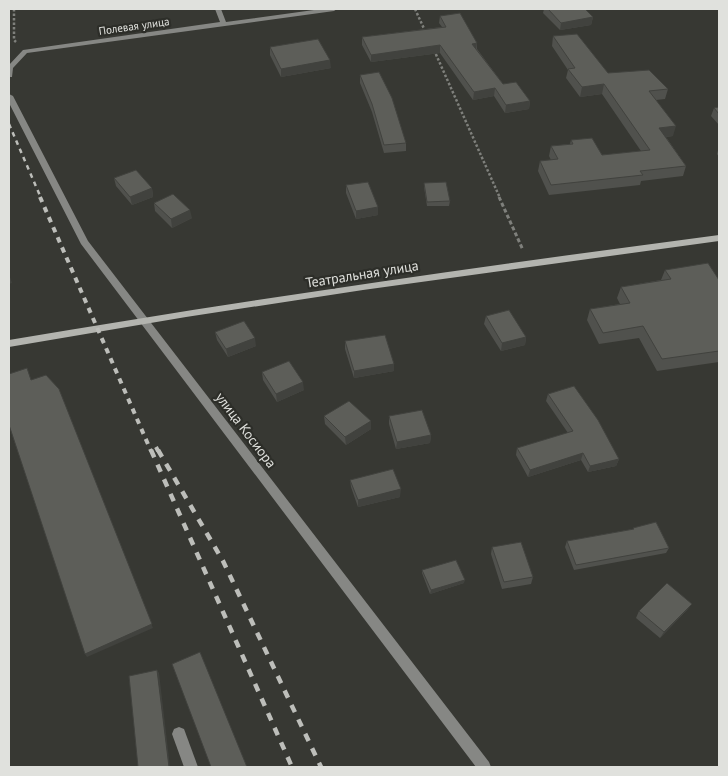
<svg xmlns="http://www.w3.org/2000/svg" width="728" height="776" viewBox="0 0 728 776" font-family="'PT Sans',sans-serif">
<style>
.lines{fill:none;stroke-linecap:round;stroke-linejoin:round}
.path-far1{stroke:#7f807c;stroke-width:2.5;stroke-dasharray:2.5 2;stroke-linecap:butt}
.path{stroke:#7f807c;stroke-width:3;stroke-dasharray:4 2.5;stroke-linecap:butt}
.lane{fill:#868784;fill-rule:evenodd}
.street{fill:#868784;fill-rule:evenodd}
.secondary{fill:#b3b4af;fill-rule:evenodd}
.rail-far2{stroke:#bdbeba;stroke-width:2.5;stroke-dasharray:4.5 4.5;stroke-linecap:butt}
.rail-far1{stroke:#bdbeba;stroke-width:4;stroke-dasharray:5.5 5.5;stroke-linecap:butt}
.rail{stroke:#bdbeba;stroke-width:4.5;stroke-dasharray:8 8;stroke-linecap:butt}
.wall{fill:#50514d}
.shaded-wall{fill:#41423e}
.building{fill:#5d5e59;stroke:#41423e}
.labels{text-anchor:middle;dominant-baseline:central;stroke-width:4.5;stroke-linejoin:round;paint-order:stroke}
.far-street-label{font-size:11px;fill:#e0e1dd;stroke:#2d2e29}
.street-label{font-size:14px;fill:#e0e1dd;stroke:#2d2e29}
</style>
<rect width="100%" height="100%" fill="#373833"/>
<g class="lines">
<path class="path-far1" d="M 14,9 L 14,40 L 16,42
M 415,9 L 426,33
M 434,50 L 500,198"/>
<path class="path" d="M 499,197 L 523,250"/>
<path class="lane" d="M 179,727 L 184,729 L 198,767 L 184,767 L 172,734 L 174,729 Z"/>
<path class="street" d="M 215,9 L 221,9 L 226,22 L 321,9 L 337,9 L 334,11 L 27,53 L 13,68 L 12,77 L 9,77 L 9,65 L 23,50 L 220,22 Z
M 9,94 L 13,96 L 88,241 L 489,762 L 491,767 L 476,767 L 81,244 L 9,103 Z"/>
<path class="secondary" d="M 719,235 L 719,241 L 363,290 L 186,317 L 9,347 L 9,340 C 245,300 482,266 719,235 Z"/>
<path class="rail-far2" d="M 9,124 L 41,198"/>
<path class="rail-far1" d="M 40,197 L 151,451
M 156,447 L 158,451"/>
<path class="rail" d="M 151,450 L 292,767
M 158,450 L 223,561 L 321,767"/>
</g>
<path class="wall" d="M 544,9 L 585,9 L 593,17 L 591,25 L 560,30 L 543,13 Z
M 440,16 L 477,43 L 477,49 L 503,84 L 530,101 L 529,109 L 505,113 L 494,96 L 473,100 L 440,53 L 371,62 L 362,45 L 362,37 L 442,27 L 439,23 Z
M 553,36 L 608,73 L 668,89 L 665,99 L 656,100 L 673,136 L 666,137 L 686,166 L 683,176 L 641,181 L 640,185 L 549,195 L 538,171 L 540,161 L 551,160 L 549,156 L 551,146 L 570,144 L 571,140 L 602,155 L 641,151 L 602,94 L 580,97 L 566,78 L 568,70 L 552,46 Z
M 270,47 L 331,68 L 281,77 L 270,55 Z
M 360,75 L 406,143 L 406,151 L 384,153 L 372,112 L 360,83 Z
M 719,107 L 719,125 L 711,116 L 714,108 Z
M 719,147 L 719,157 L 717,154 Z
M 114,178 L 152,188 L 153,197 L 132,205 L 116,186 Z
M 424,183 L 450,201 L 449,206 L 427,206 L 424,187 Z
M 346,185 L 378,207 L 378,215 L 356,219 L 346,193 Z
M 154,203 L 192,218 L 172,228 L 155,211 Z
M 665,270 L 719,280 L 719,362 L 657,371 L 639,338 L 599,344 L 587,320 L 590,309 L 620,304 L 617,298 L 621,287 L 661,280 Z
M 486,316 L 526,337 L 525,345 L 501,351 L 484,324 Z
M 215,332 L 256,346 L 228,357 L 217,340 Z
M 345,341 L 394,371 L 354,378 L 345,349 Z
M 262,372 L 304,390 L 277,402 L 263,380 Z
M 548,394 L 619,459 L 616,466 L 588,472 L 581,460 L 528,477 L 516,455 L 517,448 L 568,433 L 546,401 Z
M 324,416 L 371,429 L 346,445 L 325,424 Z
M 389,416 L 431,435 L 430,443 L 396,449 L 389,424 Z
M 350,480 L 400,497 L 358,507 L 351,487 Z
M 633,528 L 669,548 L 666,553 L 574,570 L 565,547 L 567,541 L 633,529 Z
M 492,547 L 533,577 L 531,584 L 502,589 L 491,554 Z
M 422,570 L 464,583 L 430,594 L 422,573 Z
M 692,604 L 687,610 L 660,638 L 636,618 L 639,611 Z"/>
<path class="shaded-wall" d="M 593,17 L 591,25 L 560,30 L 561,23 Z
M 477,43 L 476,51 L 472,44 Z
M 440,45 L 440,53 L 371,62 L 371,55 Z
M 330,60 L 331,68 L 281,77 L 281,69 Z
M 604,84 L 602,94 L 580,97 L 582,87 Z
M 495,88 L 494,96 L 473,100 L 474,92 Z
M 530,101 L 529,109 L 505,113 L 506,105 Z
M 676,126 L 673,136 L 657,138 L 659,128 Z
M 152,188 L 153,197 L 132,205 L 130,197 Z
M 378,207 L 378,215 L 356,219 L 356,211 Z
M 190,210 L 192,218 L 172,228 L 171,219 Z
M 9,274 L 12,283 L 9,284 Z
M 526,337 L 525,345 L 501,351 L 502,343 Z
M 255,338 L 256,346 L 228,357 L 226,349 Z
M 394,364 L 394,371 L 354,378 L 354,371 Z
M 303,382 L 304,390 L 277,402 L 276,394 Z
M 59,389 L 153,628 L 87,657 L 85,654 Z
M 371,421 L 371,429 L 346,445 L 345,437 Z
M 431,435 L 430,443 L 396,449 L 397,442 Z
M 583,453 L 581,460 L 528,477 L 530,470 Z
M 619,459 L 616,466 L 588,472 L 590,466 Z
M 401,489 L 400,497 L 358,507 L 358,500 Z
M 465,580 L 464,583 L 430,594 L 431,590 Z
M 692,604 L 687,610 L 660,638 L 664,632 Z
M 157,670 L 159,673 L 170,767 L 169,767 Z"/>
<path class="building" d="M 548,9 L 585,9 L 593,17 L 561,23 Z
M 460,13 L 477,43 L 472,44 L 503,84 L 516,82 L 530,101 L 506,105 L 495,88 L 474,92 L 440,45 L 371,55 L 362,37 L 446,27 L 440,16 Z
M 577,34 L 608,73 L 649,70 L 668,89 L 649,91 L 676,126 L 659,128 L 686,166 L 640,171 L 643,175 L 551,185 L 540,161 L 558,159 L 551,146 L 573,144 L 571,140 L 592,138 L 602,155 L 650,150 L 604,84 L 582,87 L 568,69 L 575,68 L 553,36 Z
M 318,39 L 330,60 L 281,69 L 270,47 Z
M 379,72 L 392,98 L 406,143 L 384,145 L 372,104 L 360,75 Z
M 719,107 L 719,114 L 714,108 Z
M 136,170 L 152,188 L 130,197 L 114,178 Z
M 368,182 L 378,207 L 356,211 L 346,185 Z
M 446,182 L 450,201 L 427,202 L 424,183 Z
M 173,194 L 190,210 L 171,219 L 154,203 Z
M 708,263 L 719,280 L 719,351 L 662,359 L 643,326 L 603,333 L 590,309 L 630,303 L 621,287 L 671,279 L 665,270 Z
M 509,310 L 526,337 L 502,343 L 486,316 Z
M 244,321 L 255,338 L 226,349 L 215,332 Z
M 385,335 L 394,364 L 354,371 L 345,341 Z
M 289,361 L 303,382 L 276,394 L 262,372 Z
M 27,368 L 31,380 L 46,375 L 59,389 L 152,624 L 85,654 L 9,425 L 9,374 Z
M 574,386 L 598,420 L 619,459 L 590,466 L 583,453 L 530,470 L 517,448 L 573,431 L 548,394 Z
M 349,401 L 371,421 L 345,437 L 324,416 Z
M 422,410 L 431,435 L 397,442 L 389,416 Z
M 393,469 L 401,489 L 358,500 L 350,480 Z
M 656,522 L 669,548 L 576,565 L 567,541 L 634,529 L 633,528 Z
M 521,542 L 533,577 L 504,582 L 492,547 Z
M 456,560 L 465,580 L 431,590 L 422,570 Z
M 667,583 L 692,604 L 664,632 L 639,611 Z
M 200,652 L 247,767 L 211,767 L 172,664 Z
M 157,670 L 169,767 L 137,767 L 138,767 L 129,676 Z"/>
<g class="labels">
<g class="far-street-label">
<text transform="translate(134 26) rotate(-8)">Полевая улица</text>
</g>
<g class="street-label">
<text transform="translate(362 274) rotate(-9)">Театральная улица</text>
<text transform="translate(246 430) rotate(53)">улица Косиора</text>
</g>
</g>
<rect width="728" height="776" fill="none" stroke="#e0e1dd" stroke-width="20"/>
</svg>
